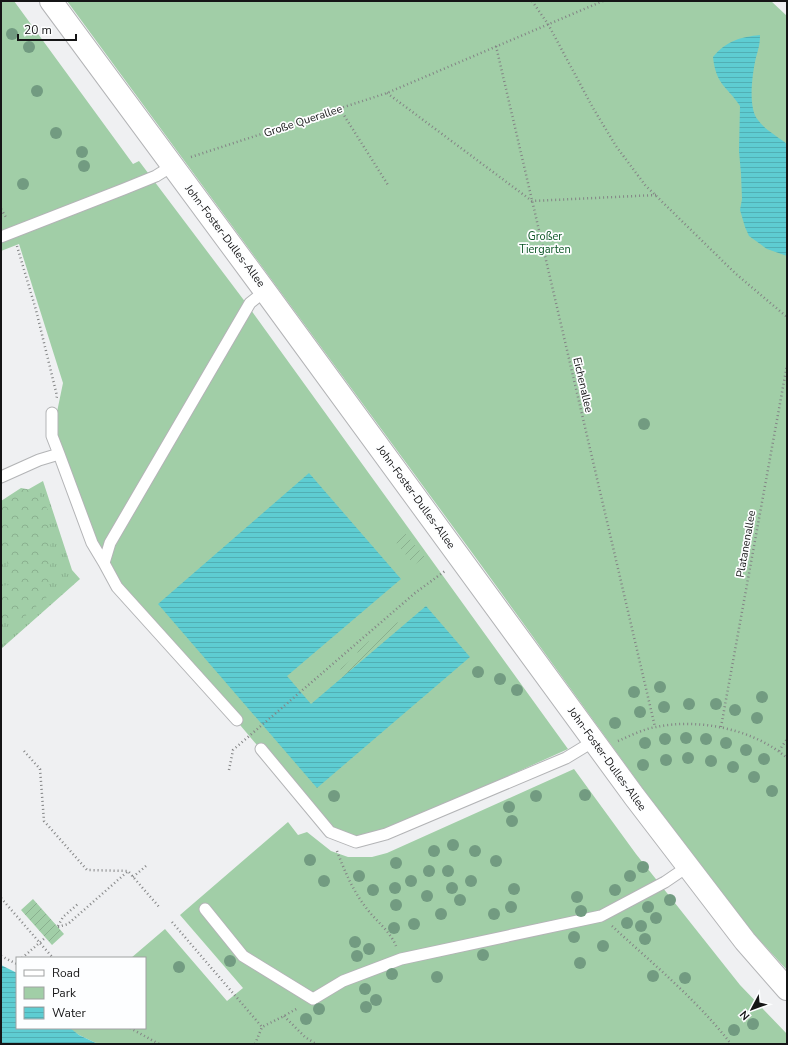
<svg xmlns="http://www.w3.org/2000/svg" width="788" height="1045" viewBox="0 0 788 1045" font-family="'Nunito Sans',sans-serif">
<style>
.grass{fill:url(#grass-tufts)}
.forest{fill:url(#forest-crowns)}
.park{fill:#a1cea7}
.garden{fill:url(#garden-furrows)}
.water{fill:url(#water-rules)}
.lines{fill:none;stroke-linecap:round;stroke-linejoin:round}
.service-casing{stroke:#b3b4b6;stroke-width:13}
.tertiary-casing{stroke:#b3b4b6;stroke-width:24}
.path{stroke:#838485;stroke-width:2.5;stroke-dasharray:1 3;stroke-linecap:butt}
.service{stroke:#fff;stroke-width:11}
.tertiary{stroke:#fff;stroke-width:22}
.tree{fill:#729b81}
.labels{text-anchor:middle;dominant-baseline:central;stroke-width:3.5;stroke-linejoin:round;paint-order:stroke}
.street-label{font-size:11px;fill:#151516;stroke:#fdfeff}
.park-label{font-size:11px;fill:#0b5524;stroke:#fdfeff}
</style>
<defs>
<pattern id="grass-tufts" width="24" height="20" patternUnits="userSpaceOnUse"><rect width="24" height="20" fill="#a1cea7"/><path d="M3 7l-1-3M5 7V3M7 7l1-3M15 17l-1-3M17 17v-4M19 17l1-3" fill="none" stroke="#8ab08f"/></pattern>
<pattern id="forest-crowns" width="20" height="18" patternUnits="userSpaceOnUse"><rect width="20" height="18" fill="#a1cea7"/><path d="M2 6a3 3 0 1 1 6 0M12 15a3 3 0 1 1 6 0" fill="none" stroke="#8ab08f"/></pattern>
<pattern id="garden-furrows" width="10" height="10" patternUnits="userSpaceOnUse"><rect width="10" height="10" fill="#a1cea7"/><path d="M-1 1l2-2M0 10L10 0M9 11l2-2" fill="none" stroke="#8ab08f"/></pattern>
<pattern id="water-rules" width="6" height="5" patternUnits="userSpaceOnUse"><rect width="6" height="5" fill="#5ecdd2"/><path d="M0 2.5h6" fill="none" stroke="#51afb4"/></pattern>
</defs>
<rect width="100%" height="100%" fill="#eff0f2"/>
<path class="grass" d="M 43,481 L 72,570 L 80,579 L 1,649 L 1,505 Z"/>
<path class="forest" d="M 21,488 L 37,491 L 48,510 L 51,554 L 48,596 L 22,619 L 1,622 L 1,586 L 9,585 L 7,559 L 1,555 L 1,501 Z"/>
<path class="park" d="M 1,1 L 14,1 L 133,164 L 139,161 L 243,299 L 568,749 L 379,834 L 358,837 L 330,832 L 104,563 L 52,436 L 63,383 L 19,244 L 1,251 Z
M 67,1 L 771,1 L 787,16 L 787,970 L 752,932 L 646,793 L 476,558 Z
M 574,769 L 636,854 L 740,985 L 787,1034 L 787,1044 L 98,1044 L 79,1035 L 70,1029 L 145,1028 L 145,958 L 131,958 L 165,929 L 227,1001 L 243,988 L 180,915 L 288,822 L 298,835 L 307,832 L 331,851 L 348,857 L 372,857 L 387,853 Z"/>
<path class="garden" d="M 404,532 L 425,557 L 414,565 L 394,540 Z
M 397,622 L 402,626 L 316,701 L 314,699 L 344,673 L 340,669 L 352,659 L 354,660 L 360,655 L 357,652 L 369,641 L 372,644 Z
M 33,899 L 64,934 L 52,945 L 21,910 Z"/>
<path class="water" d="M 760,35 C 760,47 757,52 755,62 C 752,77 748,108 758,120 C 765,130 777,136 787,144 L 787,256 L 767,249 L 749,236 L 745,227 L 740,210 L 742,199 L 741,174 L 739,151 L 740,106 C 726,85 716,85 713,57 C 726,41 741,37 760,35 Z
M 309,473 L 401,579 L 287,676 L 311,704 L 426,606 L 470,657 L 317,788 L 158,604 Z
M 1,965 L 17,973 L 17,1028 L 70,1028 L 79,1035 L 98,1044 L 1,1044 Z"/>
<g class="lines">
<g class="service-casing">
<path id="service" d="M 1,237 L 124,189 L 156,176 L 172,166
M 52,413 L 52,436 L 59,454 L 92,543 L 104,563
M 1,477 L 39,460 L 59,454
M 237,720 L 117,587 L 104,563 L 110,543 L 250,303 L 265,291
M 261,749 L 330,832 L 356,842 L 386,834 L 566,758 L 594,741
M 205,909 L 243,956 L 313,999 L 343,981 L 401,959 L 601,916 L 665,882 L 687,867"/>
</g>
<g class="tertiary-casing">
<path id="tertiary" d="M 51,1 L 265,291 L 634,796 L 745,941 L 787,989"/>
</g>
<path class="path" d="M 532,1 L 548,24 L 593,108 L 616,146 L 645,185 L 736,274 L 787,317
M 496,46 L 655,727
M 387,93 L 532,201 L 656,195
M 340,109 L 388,185
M 191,157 L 387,93 L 603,1
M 1,209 L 7,219
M 17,246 L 36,310 L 57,396 L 56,400
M 721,727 L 787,365
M 618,741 C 630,736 643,729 656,727 C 698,718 754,729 787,758
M 24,751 L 40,769 L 44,821 L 87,870 L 128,871 L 160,908
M 779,751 L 787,739
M 229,770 L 233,750 L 415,593 L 445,571
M 337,851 C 345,872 353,891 367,909 C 376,921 390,931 396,946
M 133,877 L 146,866
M 1,898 L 53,958
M 172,922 L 262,1027
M 58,926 L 63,917 L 79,903
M 612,926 C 653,964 697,1000 731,1044
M 58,927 L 68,924 L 127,872
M 1,956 L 17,964
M 22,958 L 45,938
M 284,1016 L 305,1037 L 316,1044
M 130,1028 L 159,1044
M 255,1044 L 262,1027 L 284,1016 L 298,1008"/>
<use href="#service" class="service"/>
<use href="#tertiary" class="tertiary"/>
</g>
<g class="tree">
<circle cx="12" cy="34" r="6"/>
<circle cx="29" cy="47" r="6"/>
<circle cx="37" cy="91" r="6"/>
<circle cx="56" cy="133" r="6"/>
<circle cx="82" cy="152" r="6"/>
<circle cx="84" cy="166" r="6"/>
<circle cx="23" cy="184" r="6"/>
<circle cx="644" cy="424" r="6"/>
<circle cx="478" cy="672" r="6"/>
<circle cx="500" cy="679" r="6"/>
<circle cx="660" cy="687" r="6"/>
<circle cx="517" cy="690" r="6"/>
<circle cx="634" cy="692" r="6"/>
<circle cx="762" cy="697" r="6"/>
<circle cx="689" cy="704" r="6"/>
<circle cx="716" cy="704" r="6"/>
<circle cx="664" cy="707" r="6"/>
<circle cx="735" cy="710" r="6"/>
<circle cx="640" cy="712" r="6"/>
<circle cx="757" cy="718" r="6"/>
<circle cx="615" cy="723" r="6"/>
<circle cx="686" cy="738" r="6"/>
<circle cx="665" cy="739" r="6"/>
<circle cx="706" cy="739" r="6"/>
<circle cx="645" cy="743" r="6"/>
<circle cx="726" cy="743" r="6"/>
<circle cx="746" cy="750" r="6"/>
<circle cx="688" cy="758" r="6"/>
<circle cx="764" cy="759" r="6"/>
<circle cx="666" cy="760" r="6"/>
<circle cx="711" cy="761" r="6"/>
<circle cx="643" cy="765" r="6"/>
<circle cx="733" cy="767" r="6"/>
<circle cx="754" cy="777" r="6"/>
<circle cx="772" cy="791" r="6"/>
<circle cx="585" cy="795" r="6"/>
<circle cx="334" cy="796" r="6"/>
<circle cx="536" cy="796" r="6"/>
<circle cx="509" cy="807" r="6"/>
<circle cx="512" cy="821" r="6"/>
<circle cx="453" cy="845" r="6"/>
<circle cx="434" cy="851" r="6"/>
<circle cx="475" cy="851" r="6"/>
<circle cx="310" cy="860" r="6"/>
<circle cx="496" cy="861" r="6"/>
<circle cx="396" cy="863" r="6"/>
<circle cx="643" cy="867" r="6"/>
<circle cx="429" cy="871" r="6"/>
<circle cx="448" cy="871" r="6"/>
<circle cx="359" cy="876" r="6"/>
<circle cx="630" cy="876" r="6"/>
<circle cx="324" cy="881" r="6"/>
<circle cx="411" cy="881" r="6"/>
<circle cx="471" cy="881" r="6"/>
<circle cx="395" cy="888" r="6"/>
<circle cx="452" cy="888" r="6"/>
<circle cx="514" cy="889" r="6"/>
<circle cx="373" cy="890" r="6"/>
<circle cx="615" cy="890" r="6"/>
<circle cx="427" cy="896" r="6"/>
<circle cx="577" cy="897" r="6"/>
<circle cx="460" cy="900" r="6"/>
<circle cx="670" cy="900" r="6"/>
<circle cx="396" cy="905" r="6"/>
<circle cx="511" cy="907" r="6"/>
<circle cx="648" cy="907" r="6"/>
<circle cx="581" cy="911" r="6"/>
<circle cx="441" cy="914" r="6"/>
<circle cx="494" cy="914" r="6"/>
<circle cx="656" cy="918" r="6"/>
<circle cx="627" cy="923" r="6"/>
<circle cx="414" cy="924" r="6"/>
<circle cx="641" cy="926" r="6"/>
<circle cx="394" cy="928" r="6"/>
<circle cx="574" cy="937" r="6"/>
<circle cx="645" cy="939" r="6"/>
<circle cx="355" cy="942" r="6"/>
<circle cx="603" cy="946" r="6"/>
<circle cx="369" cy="949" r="6"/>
<circle cx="483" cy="955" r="6"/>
<circle cx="357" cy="956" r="6"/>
<circle cx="230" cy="961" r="6"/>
<circle cx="580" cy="963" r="6"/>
<circle cx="179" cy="967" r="6"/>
<circle cx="392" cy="974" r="6"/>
<circle cx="653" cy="976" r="6"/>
<circle cx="437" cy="977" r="6"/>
<circle cx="685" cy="978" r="6"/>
<circle cx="365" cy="989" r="6"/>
<circle cx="376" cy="1000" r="6"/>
<circle cx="366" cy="1007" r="6"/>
<circle cx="319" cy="1009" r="6"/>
<circle cx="306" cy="1019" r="6"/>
<circle cx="753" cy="1024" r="6"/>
<circle cx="734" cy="1030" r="6"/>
</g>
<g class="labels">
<g class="street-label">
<text transform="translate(303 121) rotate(-18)">Große Querallee</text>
<text transform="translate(225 236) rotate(53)">John-Foster-Dulles-Allee</text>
<text transform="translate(583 385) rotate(77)">Eichenallee</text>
<text transform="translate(416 497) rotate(54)">John-Foster-Dulles-Allee</text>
<text transform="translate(746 544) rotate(-80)">Platanenallee</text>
<text transform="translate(607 759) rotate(54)">John-Foster-Dulles-Allee</text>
</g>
<g class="park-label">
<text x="545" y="236">Großer<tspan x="545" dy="13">Tiergarten</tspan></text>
</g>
</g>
<rect width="788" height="1045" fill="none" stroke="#151516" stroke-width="4"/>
<rect x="16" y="957" width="130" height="72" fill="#fdfeff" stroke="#a0a1a2"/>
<rect x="24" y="970" width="20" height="6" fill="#ffffff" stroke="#a0a1a2"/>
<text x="52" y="977" font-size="12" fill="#151516">Road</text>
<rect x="24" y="987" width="20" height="12" fill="#a1cea7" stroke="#a0a1a2"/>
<text x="52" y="997" font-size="12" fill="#151516">Park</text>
<rect x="24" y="1007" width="20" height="12" fill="url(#water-rules)" stroke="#a0a1a2"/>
<text x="52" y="1017" font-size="12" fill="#151516">Water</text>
<g transform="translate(752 1009) rotate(229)" stroke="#fdfeff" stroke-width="3" paint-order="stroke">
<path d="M0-3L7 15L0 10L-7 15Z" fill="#151516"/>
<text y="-6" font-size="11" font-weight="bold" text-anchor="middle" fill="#151516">N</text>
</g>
<path d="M18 34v6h58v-6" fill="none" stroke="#151516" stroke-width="2"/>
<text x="24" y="34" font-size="12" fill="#151516" stroke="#fdfeff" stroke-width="3" paint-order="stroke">20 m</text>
</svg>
